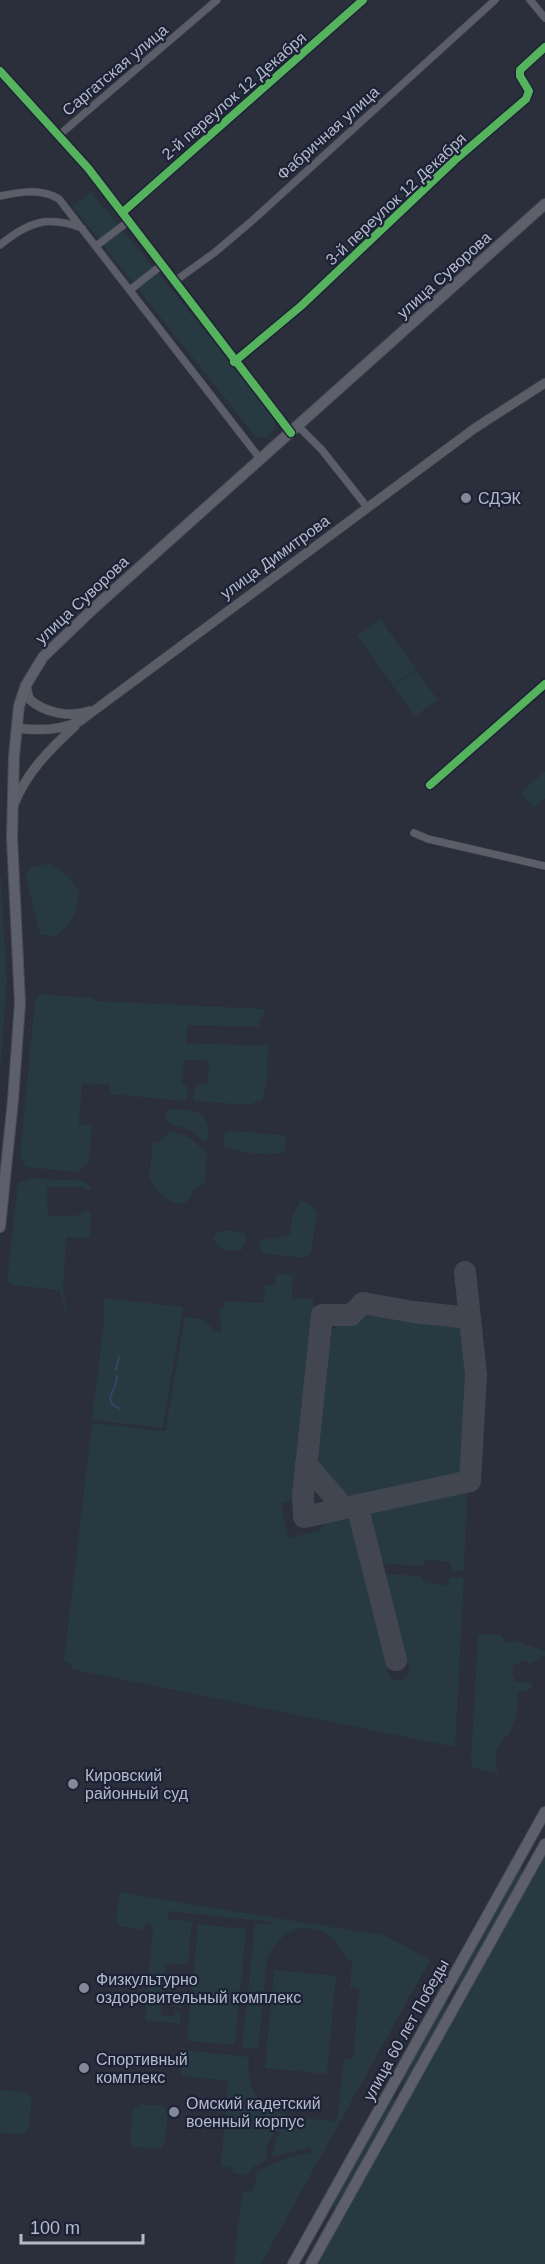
<svg xmlns="http://www.w3.org/2000/svg" width="545" height="2264" viewBox="0 0 545 2264" font-family="Arial,sans-serif">
<style>
.green{fill:#273941}
.lines{fill:none;stroke-linecap:round;stroke-linejoin:round}
.stream{stroke:#364265;stroke-width:2}
.taxiway{stroke:#424650;stroke-width:22}
.minor-casing{stroke:#474a53;stroke-width:8}
.secondary-casing{stroke:#474a53;stroke-width:10}
.primary-casing{stroke:#484c57;stroke-width:12}
.minor{stroke:#5b5e68;stroke-width:7}
.secondary{stroke:#5a5c66;stroke-width:9}
.primary{stroke:#5d606a;stroke-width:10}
.cycleway-casing{stroke:#1d2336;stroke-width:11}
.cycleway{stroke:#56b35d;stroke-width:8}
.poi-dot{fill:#848999;stroke:#1d2336;stroke-width:2}
.labels{text-anchor:middle;dominant-baseline:central;stroke-width:4.5;stroke-linejoin:round;paint-order:stroke}
.street-label{font-size:16px;fill:#b5bacb;stroke:#1d2336}
.poi-label{font-size:16px;fill:#b5bacb;stroke:#1d2336;text-anchor:start}
</style>
<rect width="100%" height="100%" fill="#2a2f3b"/>
<path class="green" d="M 91,192 L 194,317 L 276,421 L 274,430 L 265,438 L 255,436 L 72,206 Z
M 380,619 L 416,669 L 393,685 L 357,636 Z
M 416,670 L 438,700 L 415,716 L 393,686 Z
M 545,771 L 545,798 L 534,808 L 520,793 Z
M 50,863 L 70,878 L 79,891 C 77,916 73,921 55,937 L 40,934 L 27,882 L 26,874 L 31,868 Z
M 0,873 L 7,981 L 0,1071 Z
M 39,994 L 92,998 L 96,1001 L 265,1009 L 264,1016 L 260,1020 L 260,1027 L 188,1025 L 186,1043 L 268,1046 L 267,1080 L 262,1100 L 248,1105 L 195,1101 L 193,1098 C 194,1087 197,1084 208,1084 L 209,1061 L 184,1060 L 182,1083 L 188,1088 L 187,1100 L 183,1101 L 110,1094 L 110,1085 L 82,1083 L 79,1124 L 92,1126 L 89,1163 L 77,1172 L 26,1167 L 20,1156 L 35,1000 Z
M 170,1109 C 196,1110 208,1108 209,1138 L 205,1142 L 198,1137 L 194,1131 L 174,1125 L 166,1120 L 166,1111 Z
M 234,1131 L 282,1135 L 287,1138 L 284,1152 C 269,1157 237,1152 223,1146 L 225,1133 Z
M 170,1132 C 187,1134 196,1141 207,1155 L 205,1183 L 194,1188 C 192,1192 191,1198 187,1201 C 172,1211 155,1188 149,1178 L 153,1142 L 157,1143 Z
M 30,1178 L 84,1181 L 91,1187 L 91,1190 L 83,1190 L 82,1187 L 47,1187 L 48,1216 L 81,1215 L 82,1212 L 91,1212 L 90,1238 L 66,1237 L 63,1291 L 68,1315 L 66,1314 L 60,1290 L 11,1285 L 7,1281 L 18,1183 Z
M 301,1201 L 308,1203 L 317,1212 L 311,1254 L 302,1258 L 263,1253 L 259,1246 L 260,1240 L 283,1237 L 290,1234 L 292,1216 Z
M 229,1230 L 244,1233 L 247,1237 L 242,1250 C 229,1252 218,1251 213,1238 L 217,1232 Z
M 276,1274 L 293,1275 L 292,1298 L 313,1299 L 313,1306 L 315,1307 L 317,1313 L 299,1492 L 296,1499 L 281,1503 L 288,1538 L 321,1530 L 321,1527 L 337,1511 L 352,1508 L 357,1514 L 391,1658 L 387,1671 L 391,1678 L 396,1681 L 406,1678 L 410,1670 L 410,1666 L 403,1659 L 398,1647 L 381,1580 L 386,1574 L 421,1576 L 426,1583 L 448,1585 L 449,1578 L 462,1577 L 464,1580 L 455,1747 L 71,1669 L 72,1665 L 64,1661 L 92,1423 L 165,1431 L 185,1317 L 201,1319 L 217,1332 L 222,1332 L 218,1308 L 223,1308 L 225,1301 L 264,1303 L 265,1285 L 275,1286 Z
M 104,1298 L 183,1307 L 163,1428 L 92,1420 L 104,1319 Z
M 371,1307 L 414,1314 L 463,1319 L 466,1322 L 472,1377 L 469,1455 L 464,1468 L 458,1475 L 449,1479 L 348,1499 C 332,1490 321,1471 313,1455 L 327,1333 L 366,1308 Z
M 467,1486 L 464,1569 L 461,1571 L 452,1571 L 450,1562 L 427,1560 L 422,1566 L 387,1564 L 375,1557 L 367,1518 L 372,1504 L 426,1493 L 441,1494 L 453,1492 Z
M 478,1634 L 500,1635 L 506,1643 L 515,1641 L 545,1651 L 545,1656 L 541,1656 L 530,1664 L 525,1660 L 514,1665 L 512,1674 L 515,1681 L 533,1683 L 531,1689 L 518,1693 C 519,1704 516,1721 511,1730 C 509,1735 505,1737 502,1741 C 494,1751 494,1763 499,1773 L 473,1768 L 471,1761 Z
M 545,1855 L 545,2264 L 318,2264 Z
M 519,1868 L 525,1872 L 460,1987 L 454,1984 Z
M 119,1892 L 386,1936 L 430,1960 L 261,2264 L 234,2264 L 242,2193 L 246,2191 L 253,2191 L 257,2172 C 274,2162 291,2155 311,2153 L 311,2147 L 271,2157 L 277,2137 L 281,2132 L 275,2131 L 267,2145 L 266,2160 L 252,2168 L 247,2175 L 232,2173 L 233,2168 L 221,2166 L 228,2081 L 181,2076 L 184,2050 L 249,2057 C 244,2119 290,2116 337,2121 L 344,2059 L 353,2059 L 359,1989 L 350,1988 L 352,1962 L 348,1961 C 330,1920 285,1915 268,1959 L 269,1940 L 258,2049 L 242,2048 L 255,1923 L 271,1925 L 271,1922 L 168,1911 L 168,1919 L 192,1921 L 188,1965 L 163,1963 L 166,1965 L 164,1996 L 182,1998 L 182,2007 L 177,2006 L 176,2002 L 162,2000 L 161,2015 L 174,2016 L 175,2012 L 181,2012 L 180,2024 L 145,2020 L 153,1925 L 145,1924 L 145,1930 L 119,1926 L 116,1922 Z
M 198,1924 L 246,1929 L 235,2045 L 187,2041 Z
M 274,1970 L 336,1976 L 327,2074 L 265,2068 Z
M 445,2001 L 450,2005 L 406,2084 L 400,2081 Z
M 4,2090 L 27,2092 L 32,2098 L 29,2128 L 25,2134 L 0,2133 L 0,2091 Z
M 391,2098 L 397,2101 L 337,2209 L 331,2206 Z
M 140,2104 L 163,2106 L 168,2112 L 165,2142 L 161,2148 L 135,2147 L 132,2145 L 130,2139 L 133,2109 Z"/>
<g class="lines">
<path class="stream" d="M 116,1370 L 119,1357
M 117,1376 L 116,1383 L 110,1398 L 112,1404 L 120,1409"/>
<path class="taxiway" d="M 465,1272 L 476,1375 L 470,1481 L 304,1517 L 303,1496 L 322,1315 L 351,1315 L 363,1303 L 413,1312 L 470,1318
M 306,1464 L 344,1508
M 357,1505 L 396,1660"/>
<g class="minor-casing">
<path id="minor" d="M 530,0 L 545,18
M 0,71 L 88,168 L 291,433
M 58,136 L 217,0
M 0,196 C 20,192 41,188 59,199 L 261,460
M 123,212 L 363,0
M 0,245 C 28,222 47,215 82,228
M 96,246 L 129,221
M 175,281 L 214,253 L 253,220 L 495,0
M 130,290 L 163,264
M 234,362 L 301,306 L 455,160 L 526,99 L 529,91 L 520,76 L 520,70 L 545,47
M 298,426 L 322,450 L 367,507
M 430,785 L 545,684
M 414,833 L 428,839 L 545,866"/>
</g>
<g class="secondary-casing">
<path id="secondary" d="M 26,686 L 29,699 C 45,713 70,718 90,711
M 16,728 C 38,731 60,731 80,721 L 475,428 L 545,383
M 14,804 C 27,772 50,749 75,726"/>
</g>
<g class="primary-casing">
<path id="primary" d="M 0,1227 L 13,1100 L 20,1003 L 12,838 L 14,756 L 19,706 L 26,685 L 43,657 L 94,608 L 545,204
M 293,2264 L 545,1812
M 311,2264 L 545,1844"/>
</g>
<use href="#minor" class="minor"/>
<use href="#secondary" class="secondary"/>
<use href="#primary" class="primary"/>
<g class="cycleway-casing">
<path id="cycleway" d="M 0,71 L 88,168 L 291,433
M 123,212 L 363,0
M 234,362 L 301,306 L 455,160 L 526,99 L 529,91 L 520,76 L 520,70 L 545,47
M 430,785 L 545,684"/>
</g>
<use href="#cycleway" class="cycleway"/>
</g>
<g class="poi-dot">
<circle cx="466" cy="498" r="6"/>
<circle cx="73" cy="1784" r="6"/>
<circle cx="84" cy="1988" r="6"/>
<circle cx="84" cy="2068" r="6"/>
<circle cx="174" cy="2112" r="6"/>
</g>
<g class="labels">
<g class="street-label">
<text transform="translate(115 70) rotate(-40)">Саргатская улица</text>
<text transform="translate(234 96) rotate(-41)">2-й переулок 12 Декабря</text>
<text transform="translate(328 133) rotate(-42)">Фабричная улица</text>
<text transform="translate(396 199) rotate(-43)">3-й переулок 12 Декабря</text>
<text transform="translate(444 275) rotate(-42)">улица Суворова</text>
<text transform="translate(275 557) rotate(-36)">улица Димитрова</text>
<text transform="translate(82 600) rotate(-43)">улица Суворова</text>
<text transform="translate(406 2030) rotate(-61)">улица 60 лет Победы</text>
</g>
<g class="poi-label">
<text x="478" y="498">СДЭК</text>
<text x="85" y="1775">Кировский<tspan x="85" dy="18">районный суд</tspan></text>
<text x="96" y="1979">Физкультурно<tspan x="96" dy="18">оздоровительный комплекс</tspan></text>
<text x="96" y="2059">Спортивный<tspan x="96" dy="18">комплекс</tspan></text>
<text x="186" y="2103">Омский кадетский<tspan x="186" dy="18">военный корпус</tspan></text>
</g>
</g>
<path d="M21 2234v9h122v-9" fill="none" stroke="#b5bacb" stroke-width="3"/>
<text x="30" y="2234" font-size="18" fill="#b5bacb" stroke="#1d2336" stroke-width="4.5" paint-order="stroke">100 m</text>
</svg>
